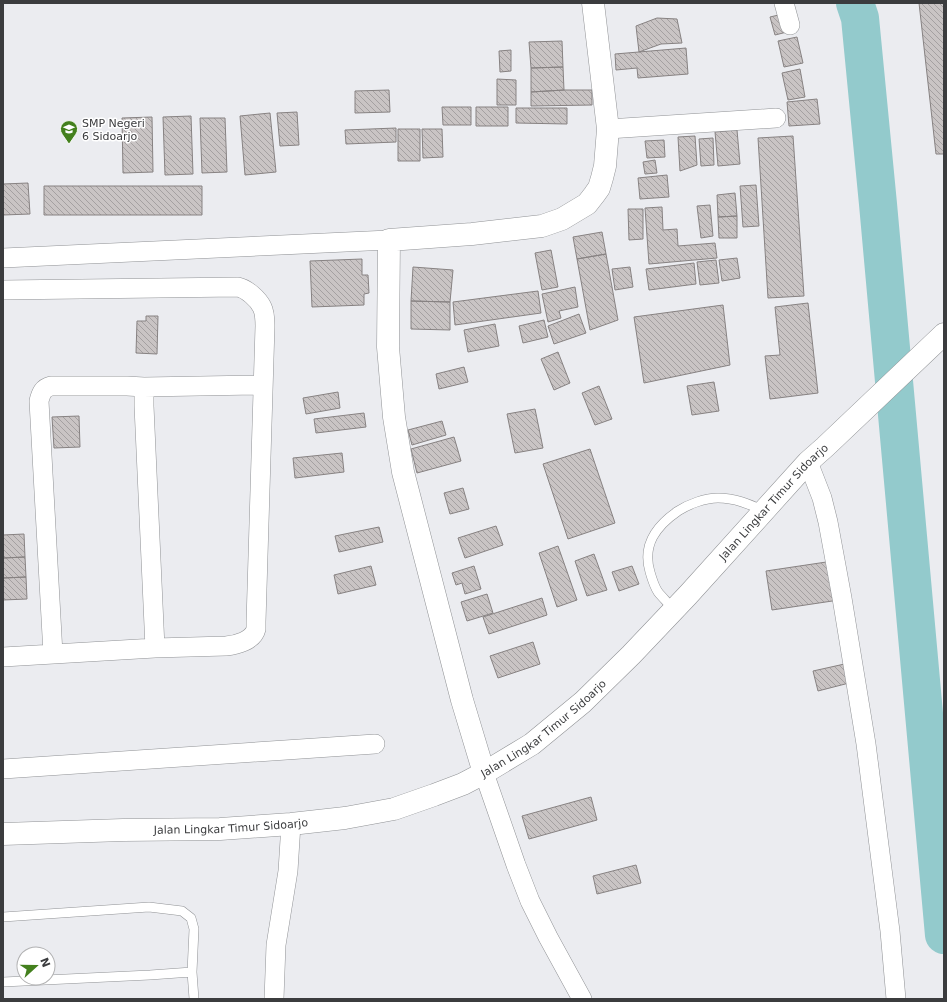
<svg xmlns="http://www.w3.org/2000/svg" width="947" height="1002" viewBox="0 0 947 1002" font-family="'DejaVu Sans',sans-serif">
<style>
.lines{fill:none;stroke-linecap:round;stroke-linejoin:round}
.river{stroke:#93cacc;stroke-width:38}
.building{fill:url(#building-back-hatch);stroke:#878282}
.lane-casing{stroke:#909295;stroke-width:10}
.street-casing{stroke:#909295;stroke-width:20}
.secondary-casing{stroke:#909295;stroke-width:23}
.lane{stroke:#fff;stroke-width:9}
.street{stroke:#fff;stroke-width:19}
.secondary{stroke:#fff;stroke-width:22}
.labels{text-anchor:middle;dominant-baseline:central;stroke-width:3;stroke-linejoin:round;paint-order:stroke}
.poi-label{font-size:11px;fill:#3b3c3e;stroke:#fff;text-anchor:start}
.street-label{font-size:11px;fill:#3b3c3e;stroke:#fff}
</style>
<defs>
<pattern id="building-back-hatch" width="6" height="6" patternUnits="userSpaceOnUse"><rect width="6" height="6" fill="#c9c4c4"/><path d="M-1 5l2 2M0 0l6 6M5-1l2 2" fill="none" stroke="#a4a0a1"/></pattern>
</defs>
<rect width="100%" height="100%" fill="#ebecf0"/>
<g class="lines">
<path class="river" d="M 855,3 L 860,18 L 878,204 L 944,935"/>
</g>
<path class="building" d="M 919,3 L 944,3 L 944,154 L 936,154 Z
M 787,13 L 791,31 L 775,35 L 770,17 Z
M 657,18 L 677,19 L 682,43 L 661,44 L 639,52 L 636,26 Z
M 797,37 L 803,63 L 784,67 L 778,41 Z
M 562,41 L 563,67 L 531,68 L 529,42 Z
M 686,48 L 688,74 L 638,78 L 637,68 L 616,70 L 615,54 Z
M 511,50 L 511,71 L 500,72 L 499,51 Z
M 563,67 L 564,90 L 531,92 L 531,68 Z
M 800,69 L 805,97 L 788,100 L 782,73 Z
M 497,79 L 516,80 L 516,105 L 497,105 Z
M 389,90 L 390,112 L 355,113 L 355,91 Z
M 564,90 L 592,90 L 592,105 L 531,106 L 531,92 Z
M 817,99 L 820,124 L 789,126 L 787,102 Z
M 442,107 L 471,107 L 471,125 L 443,125 Z
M 476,107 L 508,107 L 508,126 L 476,126 Z
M 516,108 L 567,108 L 567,124 L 516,123 Z
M 297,112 L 299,145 L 280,146 L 277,113 Z
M 270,113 L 276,172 L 245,175 L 240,116 Z
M 191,116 L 193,174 L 165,175 L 163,117 Z
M 152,117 L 153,172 L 123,173 L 122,118 Z
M 200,118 L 225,118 L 227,172 L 202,173 Z
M 396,128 L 396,142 L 346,144 L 345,130 Z
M 398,129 L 420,129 L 420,161 L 398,161 Z
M 422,129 L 442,129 L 443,157 L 423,158 Z
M 737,130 L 740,164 L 718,166 L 715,132 Z
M 695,136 L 697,165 L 680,171 L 678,137 Z
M 793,136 L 804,296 L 768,298 L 758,138 Z
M 713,138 L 714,165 L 701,166 L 699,139 Z
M 664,140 L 665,157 L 647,158 L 645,141 Z
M 655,160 L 657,173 L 645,174 L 643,162 Z
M 667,175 L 669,197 L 640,199 L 638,178 Z
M 28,183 L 30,214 L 3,215 L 3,184 Z
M 756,185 L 759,226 L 743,227 L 740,186 Z
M 44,186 L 202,186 L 202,215 L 44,215 Z
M 735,193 L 737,216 L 718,217 L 717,195 Z
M 710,205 L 713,236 L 701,238 L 697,206 Z
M 662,207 L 663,230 L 677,229 L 678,246 L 715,243 L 717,258 L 649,264 L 645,208 Z
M 628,209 L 643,209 L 643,239 L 629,240 Z
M 737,216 L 737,238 L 719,238 L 718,217 Z
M 602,232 L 606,254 L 577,259 L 573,237 Z
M 551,250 L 558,287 L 542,290 L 535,253 Z
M 606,254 L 618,320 L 590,330 L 577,259 Z
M 737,258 L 740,278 L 722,281 L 719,260 Z
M 362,259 L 362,275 L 368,275 L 369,293 L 364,294 L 364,305 L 312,307 L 310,261 Z
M 716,260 L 719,283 L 700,285 L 697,262 Z
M 694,263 L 696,284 L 649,290 L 646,269 Z
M 413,267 L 453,270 L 450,302 L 411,301 Z
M 630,267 L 633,287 L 615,290 L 612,269 Z
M 575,287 L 578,307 L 559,311 L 561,318 L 548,322 L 542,294 Z
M 538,291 L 541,313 L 455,325 L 453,302 Z
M 411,301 L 450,302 L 450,330 L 411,329 Z
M 808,303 L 818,393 L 770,399 L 765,356 L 780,355 L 775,307 Z
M 723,305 L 730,365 L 644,383 L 634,317 Z
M 579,314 L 586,333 L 554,344 L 548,326 Z
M 146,316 L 158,316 L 157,354 L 136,353 L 137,321 L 146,321 Z
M 544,320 L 548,337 L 523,343 L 519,326 Z
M 495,324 L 499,346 L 468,352 L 464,330 Z
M 558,352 L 570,383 L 554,390 L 541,359 Z
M 464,367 L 468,382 L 439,389 L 436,374 Z
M 714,382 L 719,411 L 692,415 L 687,386 Z
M 599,386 L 612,419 L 595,425 L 582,393 Z
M 338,392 L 340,408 L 306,414 L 303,398 Z
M 535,409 L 543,448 L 515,453 L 507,414 Z
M 364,413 L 366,427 L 316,433 L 314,419 Z
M 79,416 L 80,447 L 54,448 L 52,417 Z
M 442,421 L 446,435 L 412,445 L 408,430 Z
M 454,437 L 461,461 L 417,473 L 411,449 Z
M 590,449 L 615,523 L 568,539 L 543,464 Z
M 342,453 L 344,472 L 295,478 L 293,458 Z
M 463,488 L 469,509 L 450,514 L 444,493 Z
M 496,526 L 503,545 L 465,558 L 458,538 Z
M 379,527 L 383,542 L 339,552 L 335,536 Z
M 24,534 L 25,557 L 3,558 L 3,535 Z
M 558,546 L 577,600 L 557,607 L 539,553 Z
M 594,554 L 607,590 L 587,596 L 575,561 Z
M 25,557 L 26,577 L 3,578 L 3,558 Z
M 833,561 L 839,600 L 772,610 L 766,571 Z
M 371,566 L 376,585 L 338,594 L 334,575 Z
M 474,566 L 481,589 L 465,594 L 462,583 L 456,585 L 452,573 Z
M 632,566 L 639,584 L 619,591 L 612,572 Z
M 26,577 L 27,599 L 3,600 L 3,578 Z
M 487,594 L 493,613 L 467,621 L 461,602 Z
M 542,598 L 547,615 L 489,634 L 483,617 Z
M 533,642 L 540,664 L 498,678 L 490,656 Z
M 849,663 L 853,682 L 818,691 L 813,671 Z
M 591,797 L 597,820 L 529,839 L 522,816 Z
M 636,865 L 641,883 L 597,894 L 593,876 Z"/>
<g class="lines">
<g class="lane-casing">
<path id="lane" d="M 674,610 C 669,604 663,598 658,592 C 654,586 652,579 650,572 C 642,545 656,526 678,511 C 689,504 705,498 718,498 C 735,498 749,504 764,511
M 3,917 L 149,907 L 182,911 L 191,918 L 194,929 L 192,972 L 194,999
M 3,982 L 150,975 L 192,972"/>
</g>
<g class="street-casing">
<path id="street" d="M 784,3 L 790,25
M 608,129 L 776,118
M 3,258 L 389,240
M 3,290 L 238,287 C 247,289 258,299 262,307 C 265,313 265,320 265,326 L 256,622 C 256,625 256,627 256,629 C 253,641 236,645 226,646 L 155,648 L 3,657
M 144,387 L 263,385
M 808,462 L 822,498 L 828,522 L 842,598 L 866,744 L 890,931 L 896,999
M 53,654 L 39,401 C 41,393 43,388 51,386 L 127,386 L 144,387 L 144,406 L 155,648
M 3,769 L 375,744
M 484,773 L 516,865 L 530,901 L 548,937 L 582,999
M 274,999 L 276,945 L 288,871 L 291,824"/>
</g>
<g class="secondary-casing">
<g id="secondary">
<path d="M 484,773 L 462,700 L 403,472 L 394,417 L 388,347 L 389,240 L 472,234 L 542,226 L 562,219 L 587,204 L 594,195 L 599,188 L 602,178 L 605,166 L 608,129 L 593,3"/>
<path id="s1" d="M 3,834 L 123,830 L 220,829 L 291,824 L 345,818 L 394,809 L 434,795 L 463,784 L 484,773 L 532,744 L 583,702 L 631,655 L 688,595 L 808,462 L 825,447 L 944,334"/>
</g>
</g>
<use href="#lane" class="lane"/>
<use href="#street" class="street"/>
<use href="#secondary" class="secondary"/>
</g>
<defs>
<g id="school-pin" transform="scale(0.9)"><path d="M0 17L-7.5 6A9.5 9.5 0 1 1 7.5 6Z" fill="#43801d" stroke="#fff"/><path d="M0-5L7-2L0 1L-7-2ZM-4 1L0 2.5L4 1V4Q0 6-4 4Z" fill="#fff"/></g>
</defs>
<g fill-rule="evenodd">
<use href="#school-pin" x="69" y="129"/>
</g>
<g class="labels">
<g class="poi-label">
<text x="82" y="123">SMP Negeri<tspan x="82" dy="13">6 Sidoarjo</tspan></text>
</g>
<g class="street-label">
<text stroke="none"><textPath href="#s1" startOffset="888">Jalan Lingkar Timur Sidoarjo</textPath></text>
<text stroke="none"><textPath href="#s1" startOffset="564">Jalan Lingkar Timur Sidoarjo</textPath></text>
<text stroke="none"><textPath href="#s1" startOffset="228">Jalan Lingkar Timur Sidoarjo</textPath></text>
</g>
</g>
<rect width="947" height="1002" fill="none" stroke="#3b3c3e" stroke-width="8"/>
<g transform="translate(36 966) rotate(69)"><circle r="19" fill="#ffffff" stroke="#b1b1b2"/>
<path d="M0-3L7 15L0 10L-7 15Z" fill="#43801d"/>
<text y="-6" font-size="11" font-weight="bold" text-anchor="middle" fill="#3b3c3e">N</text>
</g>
</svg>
